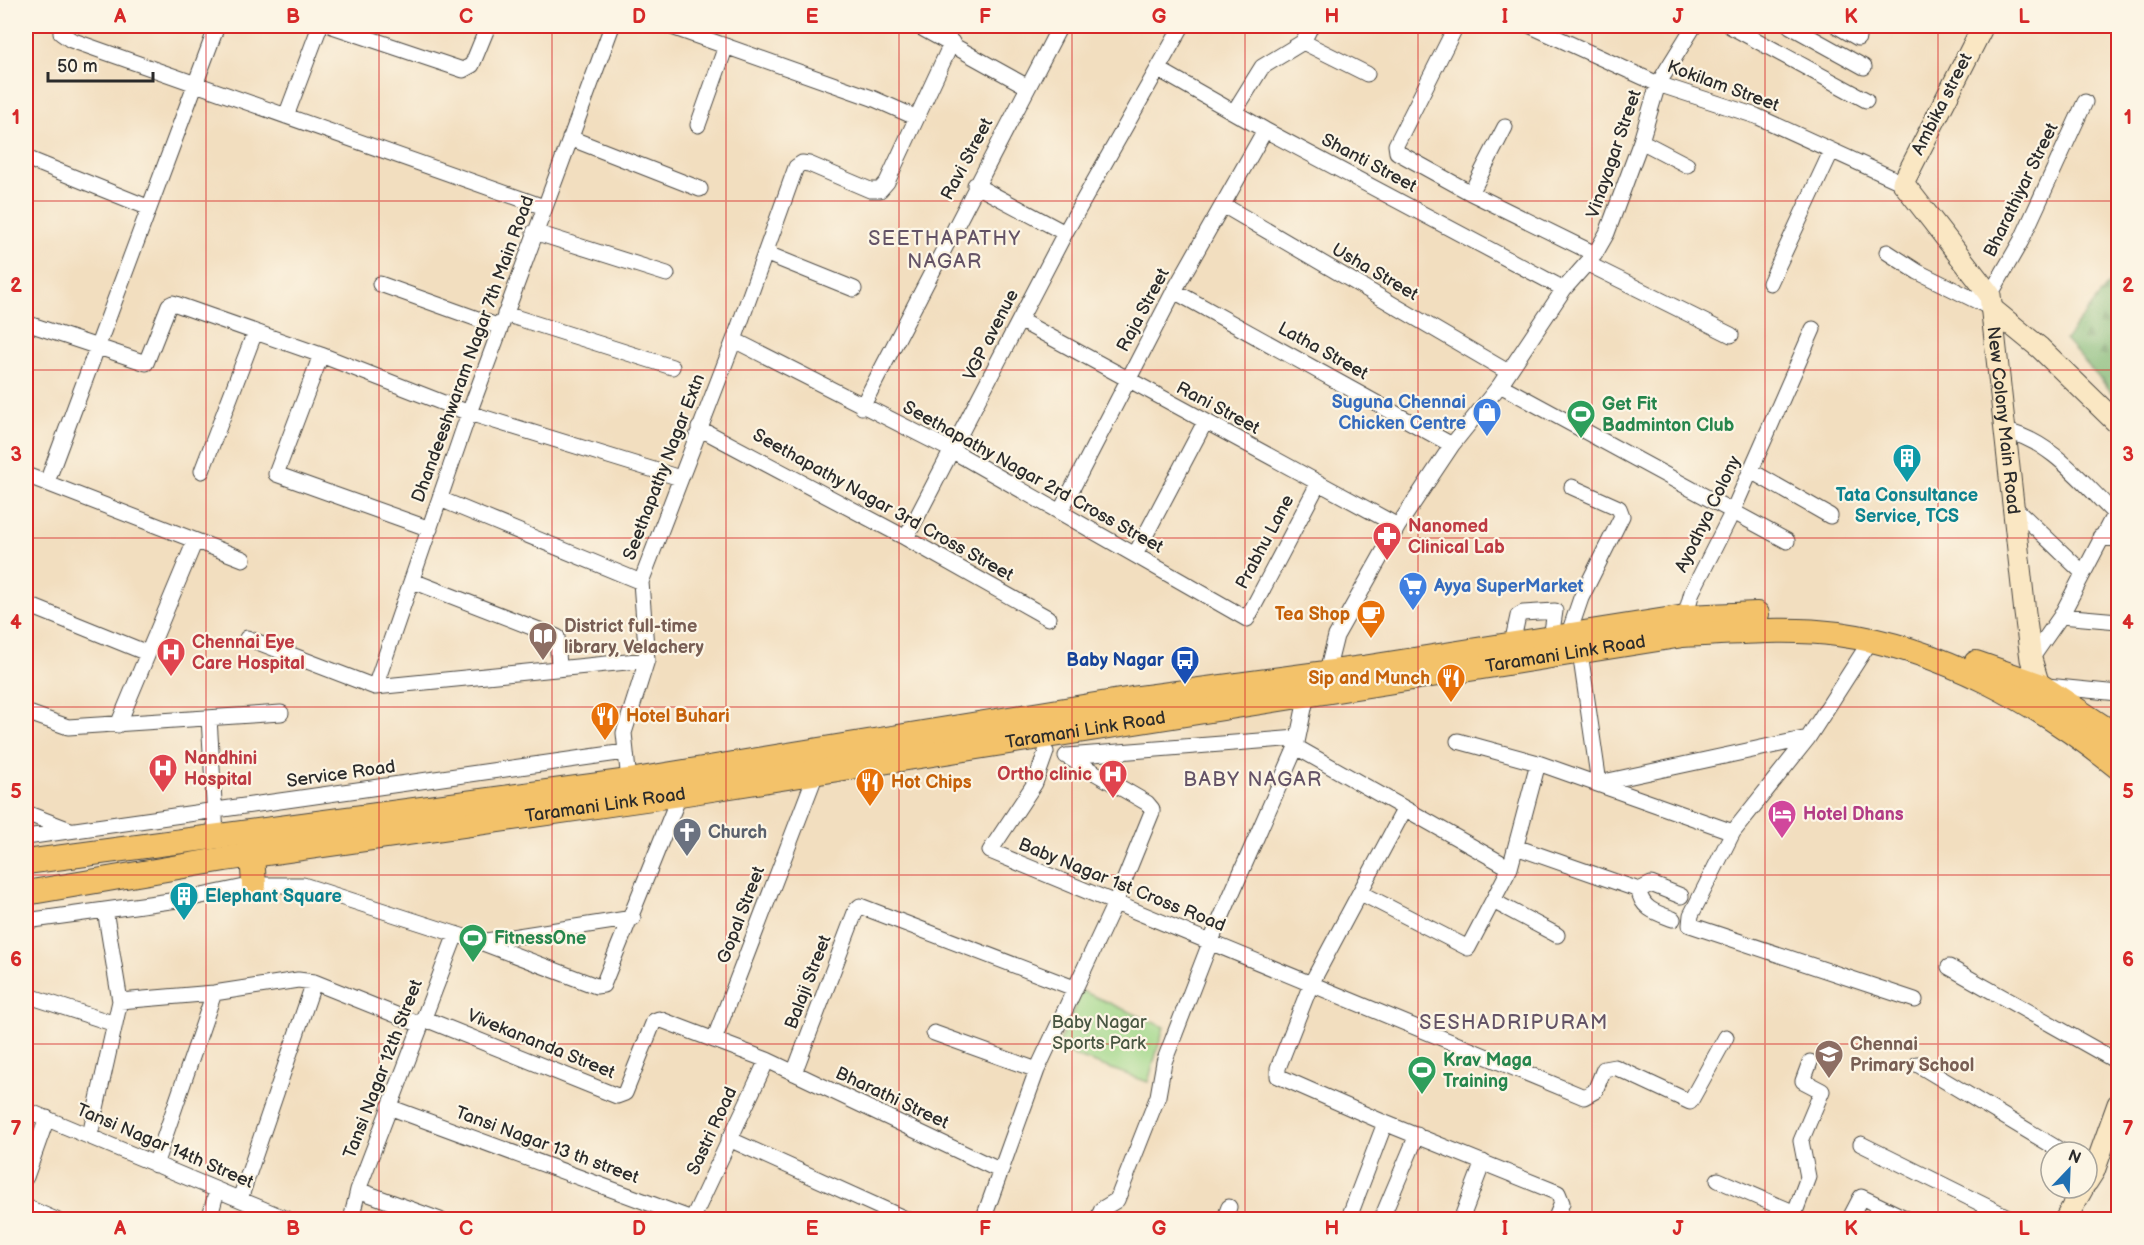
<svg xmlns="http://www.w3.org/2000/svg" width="2144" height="1245" viewBox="0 0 2144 1245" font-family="'Balsamiq Sans',sans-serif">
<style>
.forest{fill:url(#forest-firs);stroke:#567250;stroke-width:1.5}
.park{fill:#a0d789;stroke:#66815a;stroke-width:1.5}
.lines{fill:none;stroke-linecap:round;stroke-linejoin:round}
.street-casing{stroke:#494641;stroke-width:17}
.secondary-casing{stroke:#494641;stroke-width:23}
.primary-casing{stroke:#494641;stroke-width:26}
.street{stroke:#fff;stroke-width:15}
.secondary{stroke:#fae7c3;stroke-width:21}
.primary{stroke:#f3c26a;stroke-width:24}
.grid{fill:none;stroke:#d62828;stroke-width:1.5;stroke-opacity:0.55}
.labels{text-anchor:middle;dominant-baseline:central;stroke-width:4.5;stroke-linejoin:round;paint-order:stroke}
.street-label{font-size:18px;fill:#2b2b2b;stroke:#fcf5e5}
.shop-label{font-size:18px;font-weight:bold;fill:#366cbe;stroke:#fcf5e5;text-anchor:end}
.leisure-label{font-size:18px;font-weight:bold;fill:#27864d;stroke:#fcf5e5;text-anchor:start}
.culture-label{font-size:18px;font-weight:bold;fill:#0d838f;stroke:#fcf5e5}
.health-label{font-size:18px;font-weight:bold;fill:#be3a42;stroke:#fcf5e5;text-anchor:start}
.food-label{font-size:18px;font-weight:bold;fill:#c56008;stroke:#fcf5e5;text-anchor:end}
.education-label{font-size:18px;font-weight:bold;fill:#785e54;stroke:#fcf5e5;text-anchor:start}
.transit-label{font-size:18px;font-weight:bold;fill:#164399;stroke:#fcf5e5;text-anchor:end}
.hotel-label{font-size:18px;font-weight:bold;fill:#b23c85;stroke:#fcf5e5;text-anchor:start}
.worship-label{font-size:18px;font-weight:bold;fill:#5b616d;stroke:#fcf5e5;text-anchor:start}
.park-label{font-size:18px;fill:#485642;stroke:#fcf5e5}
.neighbourhood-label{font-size:20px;letter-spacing:1.5px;fill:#655467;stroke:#fcf5e5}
.neatline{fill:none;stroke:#d62828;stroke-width:2}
.grid-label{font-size:20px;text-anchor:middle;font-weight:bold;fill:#d62828}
</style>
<defs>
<pattern id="forest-firs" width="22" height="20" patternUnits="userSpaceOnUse" patternTransform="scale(1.5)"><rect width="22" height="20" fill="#80b875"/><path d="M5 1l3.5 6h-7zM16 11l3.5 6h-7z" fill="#699660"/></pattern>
</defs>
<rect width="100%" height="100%" fill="#fcf5e5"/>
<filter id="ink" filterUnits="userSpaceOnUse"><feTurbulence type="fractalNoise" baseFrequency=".0167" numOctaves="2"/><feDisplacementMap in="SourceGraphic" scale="12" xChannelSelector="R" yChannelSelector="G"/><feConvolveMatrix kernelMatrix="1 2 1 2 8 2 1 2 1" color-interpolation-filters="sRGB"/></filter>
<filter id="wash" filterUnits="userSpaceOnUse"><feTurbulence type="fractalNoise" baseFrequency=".008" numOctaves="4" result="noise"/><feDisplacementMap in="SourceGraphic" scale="24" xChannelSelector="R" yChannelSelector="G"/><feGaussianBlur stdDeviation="1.35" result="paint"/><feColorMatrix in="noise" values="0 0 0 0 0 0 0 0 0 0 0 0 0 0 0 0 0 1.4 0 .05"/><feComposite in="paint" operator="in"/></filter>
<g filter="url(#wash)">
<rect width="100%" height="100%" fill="#f2debf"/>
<path class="forest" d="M 2118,272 L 2118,399 L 2065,340 Z"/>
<path class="park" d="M 1082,991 L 1164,1027 L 1148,1082 L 1056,1049 Z"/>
</g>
<g filter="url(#ink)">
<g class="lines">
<g class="street-casing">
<path id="street" d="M 61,26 L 61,33 L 71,40 L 544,207
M 332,26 L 463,70 L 472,65 L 488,26
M 669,26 L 872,98 L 915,117
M 918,26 L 1028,87
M 1456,26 L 1396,145 L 1397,152 L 1471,193 L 1595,254
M 1531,26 L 1658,84 L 1756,116 L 1903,183
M 1730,26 L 1866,100
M 1790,26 L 1864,67
M 1837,26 L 1858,38
M 1303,42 L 1367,74
M 1158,69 L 1265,130 L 1564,289
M 1234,112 L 1262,67 L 1303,42 L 1311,26
M 286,116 L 320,26
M 698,125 L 726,46
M 570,138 L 700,189
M 1641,141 L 1687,165
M 26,158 L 147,207
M 975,185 L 1065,233
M 1471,193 L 1505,127
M 1223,205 L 1508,372
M 534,232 L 667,274
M 1887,252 L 1918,272 L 1991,308
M 765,253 L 854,289
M 1588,264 L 1731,335
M 1770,283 L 1831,152
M 380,284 L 500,327
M 1174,291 L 1452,445
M 1990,295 L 2021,241 L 2085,102
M 505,314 L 672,367
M 1021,321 L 1398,526
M 26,323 L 146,363 L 169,305 L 173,303 L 321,355 L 469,413 L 680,478
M 734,340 L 953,451 L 1247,619 L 1318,484
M 321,355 L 276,474 L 430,529
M 1500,385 L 1787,541
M 862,407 L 1060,26
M 699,428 L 906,538 L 1048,618
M 2005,431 C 2050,440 2082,482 2114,513
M 202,471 L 255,332
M 1751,471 L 1830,516
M 26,475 L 243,559
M 47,482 L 217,26
M 440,499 L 641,582
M 2013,506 L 2082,572
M 1060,512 L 1174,291 L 1265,130
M 2100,537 L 2118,539
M 906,538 L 1065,233 L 1182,26
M 1135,555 L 1205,422
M 413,581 L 557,637 L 559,667
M 26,604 L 147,653
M 2061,616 L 2118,621
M 1685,617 L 1692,592 L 1732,513 L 1813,329
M 1568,636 L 1581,598 L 1622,516 L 1619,508 L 1572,487
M 247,638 L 375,687 L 647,660
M 1512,644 L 1518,616 L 1523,613 L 1555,611 L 1551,638
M 1580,652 L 1599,783 L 1808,738
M 2031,659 L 2061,616 L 2118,507
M 1327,672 L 1336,636 L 1398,526 L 1452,445 L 1500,385 L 1564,289 L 1595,254 L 1607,233 L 1641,141 L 1658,84 L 1694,26
M 2047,686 L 2118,693
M 375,687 L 469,413 L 612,26
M 26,712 L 68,727 L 281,713
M 209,718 L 216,835
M 118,725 L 195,541
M 1458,741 L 1538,763 L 1733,832 L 1808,738 L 1871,640
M 1296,747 L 1510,868
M 1046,752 L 1035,783 L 990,851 L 1584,1097 L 1595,1091 L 1604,1069 L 1615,1067 L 1690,1102 L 1726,1037
M 1067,756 L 1297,738
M 629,781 L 624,733 L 647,660 L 641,582 L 734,340 L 796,167 L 802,163 L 809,164 L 870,190 L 880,190 L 887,182 L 952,42
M 1404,810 L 1311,984 L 1278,1068 L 1278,1076 L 1385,1123 L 1558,1193 L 1562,1203 L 1555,1220
M 26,813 L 70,830
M 1733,832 L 1691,915 L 1690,925 L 1915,1000
M 26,837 L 625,752
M 1516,847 L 1639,890 L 1651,884 L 1681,896
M 1639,890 C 1641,909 1657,913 1673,919
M 1361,893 L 1468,948 L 1510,868 L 1538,763
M 1493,901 L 1557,935
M 26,921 L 192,898 L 254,885 L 303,885 L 480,942 L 633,918
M 483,943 L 596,986 L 603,985 L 680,794
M 1949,967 L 2118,1062
M 26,995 L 115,1024
M 120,1001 L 214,993 L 298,980 L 314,982 L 421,1025
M 423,1018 L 617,1096 L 625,1093 L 654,1021 L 659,1019 L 767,1060 L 1001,1171
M 934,1033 L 1037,1070
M 714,1040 L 817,771
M 1917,1064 L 2063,1152
M 794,1073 L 856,910 L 860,906 L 1074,988
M 389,1107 L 692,1219
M 26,1110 L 289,1220
M 90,1135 L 120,1001 L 105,910
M 729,1139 L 908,1220
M 1861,1144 L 2014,1220
M 155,1165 L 214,993
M 26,1177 L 47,1118
M 1718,1180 L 1795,1213
M 358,1190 L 440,1220
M 240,1199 L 314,982
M 26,1207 L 56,1220
M 209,1220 L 217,1190
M 351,1220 L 358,1190 L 456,934
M 692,1220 L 767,1060
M 983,1220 L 1037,1070 L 1115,903 L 1152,812 L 1152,809 L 1147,803 L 1066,756
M 1097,1220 L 1102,1209 L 1117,1200 L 1158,1096 L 1164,1062 L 1210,943 L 1296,747 L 1307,694
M 1224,1220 L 1229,1207
M 1348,1220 L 1385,1123
M 1381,1220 L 1417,1135
M 1461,1220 L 1483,1162
M 1792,1220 L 1808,1177 L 1801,1141 L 1822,1091 L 1803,1081 L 1810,1062
M 1849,1220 L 1861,1197 L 1909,1220"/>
</g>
<g class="secondary-casing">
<g id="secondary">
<path id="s1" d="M 1983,26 L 1903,183 L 1990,295 L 2025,613 L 2031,659 L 2039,685"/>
<path d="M 1991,308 L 2040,348 L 2118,424"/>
<path d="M 2087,1182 L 2094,1171 L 2118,1104"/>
<path d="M 2065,1220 L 2083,1188"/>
</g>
</g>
<g class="primary-casing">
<g id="primary">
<path d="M 1976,663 L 2039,685 L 2118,737"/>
<path d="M 251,839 L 254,885"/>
<path d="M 26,862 L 629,781 L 1132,699 L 1363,668 L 1685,617 L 1757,614"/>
<path id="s2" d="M 26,893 L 225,859 L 680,794 L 1683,635 C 1735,633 1786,627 1838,634 C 1941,648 2038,702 2118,767"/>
</g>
</g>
<use href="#street" class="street"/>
<use href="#secondary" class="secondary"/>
<use href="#primary" class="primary"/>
</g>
</g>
<path class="grid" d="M 206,26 L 206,1220M 379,26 L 379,1220M 552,26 L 552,1220M 726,26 L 726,1220M 899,26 L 899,1220M 1072,26 L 1072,1220M 1245,26 L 1245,1220M 1418,26 L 1418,1220M 1592,26 L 1592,1220M 1765,26 L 1765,1220M 1938,26 L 1938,1220M 26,201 L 2118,201M 26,370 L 2118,370M 26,538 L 2118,538M 26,707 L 2118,707M 26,875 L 2118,875M 26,1044 L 2118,1044"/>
<defs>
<g id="shop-pin" transform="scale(1.5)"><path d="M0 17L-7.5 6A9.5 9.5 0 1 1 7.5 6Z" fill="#3f7fe0" stroke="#fcf5e5"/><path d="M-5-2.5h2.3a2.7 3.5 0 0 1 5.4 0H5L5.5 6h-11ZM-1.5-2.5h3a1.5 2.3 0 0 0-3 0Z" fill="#fff"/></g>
<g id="stadium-pin" transform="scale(1.5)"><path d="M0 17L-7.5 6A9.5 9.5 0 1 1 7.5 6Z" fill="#2e9e5b" stroke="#fcf5e5"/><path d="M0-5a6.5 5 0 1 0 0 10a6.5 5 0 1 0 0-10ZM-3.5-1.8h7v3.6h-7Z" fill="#fff"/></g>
<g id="building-pin" transform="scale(1.5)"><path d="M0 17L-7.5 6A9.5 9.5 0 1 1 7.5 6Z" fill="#0f9aa8" stroke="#fcf5e5"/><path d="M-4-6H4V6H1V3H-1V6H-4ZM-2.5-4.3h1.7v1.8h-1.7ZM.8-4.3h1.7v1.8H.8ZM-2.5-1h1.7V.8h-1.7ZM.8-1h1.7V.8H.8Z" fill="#fff"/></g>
<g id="pharmacy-pin" transform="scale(1.5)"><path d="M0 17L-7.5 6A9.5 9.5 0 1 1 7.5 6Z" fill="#e0444e" stroke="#fcf5e5"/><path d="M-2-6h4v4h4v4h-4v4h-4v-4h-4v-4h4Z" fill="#fff"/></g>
<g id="supermarket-pin" transform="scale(1.5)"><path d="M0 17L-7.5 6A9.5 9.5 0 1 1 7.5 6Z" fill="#3f7fe0" stroke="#fcf5e5"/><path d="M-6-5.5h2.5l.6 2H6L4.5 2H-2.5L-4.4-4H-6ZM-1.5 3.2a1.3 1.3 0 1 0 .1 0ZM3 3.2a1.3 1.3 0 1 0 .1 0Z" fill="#fff"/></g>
<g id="cafe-pin" transform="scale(1.5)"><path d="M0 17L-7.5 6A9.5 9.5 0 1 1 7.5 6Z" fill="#e8710a" stroke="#fcf5e5"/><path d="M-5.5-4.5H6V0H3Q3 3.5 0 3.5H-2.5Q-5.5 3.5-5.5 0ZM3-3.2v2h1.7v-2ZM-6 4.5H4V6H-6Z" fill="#fff"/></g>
<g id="library-pin" transform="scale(1.5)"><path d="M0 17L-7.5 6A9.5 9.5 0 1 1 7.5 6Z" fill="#8d6e63" stroke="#fcf5e5"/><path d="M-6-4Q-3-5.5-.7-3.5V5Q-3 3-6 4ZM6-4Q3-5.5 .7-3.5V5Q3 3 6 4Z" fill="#fff"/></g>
<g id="hospital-pin" transform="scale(1.5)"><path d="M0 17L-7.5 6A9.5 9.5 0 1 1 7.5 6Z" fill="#e0444e" stroke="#fcf5e5"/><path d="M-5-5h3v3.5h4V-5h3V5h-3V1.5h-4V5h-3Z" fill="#fff"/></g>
<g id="bus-pin" transform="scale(1.5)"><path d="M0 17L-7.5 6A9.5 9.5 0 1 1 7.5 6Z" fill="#1a4fb4" stroke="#fcf5e5"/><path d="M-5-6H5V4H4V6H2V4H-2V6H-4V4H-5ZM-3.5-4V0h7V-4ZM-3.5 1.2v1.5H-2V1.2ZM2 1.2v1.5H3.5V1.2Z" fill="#fff"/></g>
<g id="restaurant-pin" transform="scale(1.5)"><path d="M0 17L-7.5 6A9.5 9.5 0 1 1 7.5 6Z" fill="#e8710a" stroke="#fcf5e5"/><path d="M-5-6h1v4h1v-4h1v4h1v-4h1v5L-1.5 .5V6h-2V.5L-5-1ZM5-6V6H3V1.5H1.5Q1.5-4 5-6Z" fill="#fff"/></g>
<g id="hotel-pin" transform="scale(1.5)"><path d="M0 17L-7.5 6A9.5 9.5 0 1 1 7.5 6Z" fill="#d1479c" stroke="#fcf5e5"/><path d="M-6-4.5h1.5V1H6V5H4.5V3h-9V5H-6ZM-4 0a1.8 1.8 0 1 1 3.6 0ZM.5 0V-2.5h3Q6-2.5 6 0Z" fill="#fff"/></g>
<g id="church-pin" transform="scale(1.5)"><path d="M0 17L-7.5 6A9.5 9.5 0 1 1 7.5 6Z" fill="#6b7280" stroke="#fcf5e5"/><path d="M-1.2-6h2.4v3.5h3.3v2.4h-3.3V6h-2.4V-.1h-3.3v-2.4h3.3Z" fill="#fff"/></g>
<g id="school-pin" transform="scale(1.5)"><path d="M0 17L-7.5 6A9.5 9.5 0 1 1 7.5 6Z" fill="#8d6e63" stroke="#fcf5e5"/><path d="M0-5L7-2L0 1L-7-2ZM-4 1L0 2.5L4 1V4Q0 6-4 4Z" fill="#fff"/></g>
</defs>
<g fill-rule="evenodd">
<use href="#shop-pin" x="1487" y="412"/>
<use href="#stadium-pin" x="1581" y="414"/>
<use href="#building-pin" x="1907" y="458"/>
<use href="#pharmacy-pin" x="1387" y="536"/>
<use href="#supermarket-pin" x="1413" y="586"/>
<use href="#cafe-pin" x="1371" y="614"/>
<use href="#library-pin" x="543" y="636"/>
<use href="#hospital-pin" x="171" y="652"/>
<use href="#bus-pin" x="1185" y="660"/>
<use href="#restaurant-pin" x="1451" y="678"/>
<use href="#restaurant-pin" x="605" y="716"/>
<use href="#hospital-pin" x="163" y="768"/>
<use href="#hospital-pin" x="1113" y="774"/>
<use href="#restaurant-pin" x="870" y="782"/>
<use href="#hotel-pin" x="1782" y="814"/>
<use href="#church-pin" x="687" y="832"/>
<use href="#building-pin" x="184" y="896"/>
<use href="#stadium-pin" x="473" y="938"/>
<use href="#school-pin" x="1829" y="1054"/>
<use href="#stadium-pin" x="1422" y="1070"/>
</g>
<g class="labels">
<g class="street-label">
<text transform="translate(1723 86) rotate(20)">Kokilam Street</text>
<text transform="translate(1942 104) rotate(-63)">Ambika street</text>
<text transform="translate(1614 154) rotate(-71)">Vinayagar Street</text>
<text transform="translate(967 159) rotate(-62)">Ravi Street</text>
<text transform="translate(1369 163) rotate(28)">Shanti Street</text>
<text transform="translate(2021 190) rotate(-64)">Bharathiyar Street</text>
<text transform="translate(1375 272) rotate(30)">Usha Street</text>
<text transform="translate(1143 310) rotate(-62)">Raja Street</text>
<text transform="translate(991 335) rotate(-63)">VGP avenue</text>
<text transform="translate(473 349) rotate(-70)">Dhandeeshwaram Nagar 7th Main Road</text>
<text transform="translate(1323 351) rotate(29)">Latha Street</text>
<text transform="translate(1218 408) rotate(28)">Rani Street</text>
<text stroke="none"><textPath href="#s1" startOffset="444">New Colony Main Road</textPath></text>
<text transform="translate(664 467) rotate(-69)">Seethapathy Nagar Extn</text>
<text transform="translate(1033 477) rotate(29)">Seethapathy Nagar 2rd Cross Street</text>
<text transform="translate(883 505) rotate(29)">Seethapathy Nagar 3rd Cross Street</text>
<text transform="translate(1708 514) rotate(-64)">Ayodhya Colony</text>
<text transform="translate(1265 542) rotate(-62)">Prabhu Lane</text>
<text stroke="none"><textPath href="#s2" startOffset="1558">Taramani Link Road</textPath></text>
<text stroke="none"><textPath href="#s2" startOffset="1072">Taramani Link Road</textPath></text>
<text transform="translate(341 774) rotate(-8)">Service Road</text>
<text stroke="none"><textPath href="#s2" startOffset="586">Taramani Link Road</textPath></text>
<text transform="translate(1122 885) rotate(22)">Baby Nagar 1st Cross Road</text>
<text transform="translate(741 915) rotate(-69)">Gopal Street</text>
<text transform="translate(808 982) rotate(-69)">Balaji Street</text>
<text transform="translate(541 1044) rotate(22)">Vivekananda Street</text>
<text transform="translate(383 1069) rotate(-69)">Tansi Nagar 12th Street</text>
<text transform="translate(892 1098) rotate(25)">Bharathi Street</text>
<text transform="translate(712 1131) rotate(-65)">Sastri Road</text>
<text transform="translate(547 1145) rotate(20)">Tansi Nagar 13 th street</text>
<text transform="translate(165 1146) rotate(23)">Tansi Nagar 14th Street</text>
</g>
<g class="shop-label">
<text x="1466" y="402">Suguna Chennai<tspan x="1466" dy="21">Chicken Centre</tspan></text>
<text x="1434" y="586" text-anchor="start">Ayya SuperMarket</text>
</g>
<g class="leisure-label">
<text x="1602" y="404">Get Fit<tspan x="1602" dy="21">Badminton Club</tspan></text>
<text x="494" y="938">FitnessOne</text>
<text x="1443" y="1060">Krav Maga<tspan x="1443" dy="21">Training</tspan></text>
</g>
<g class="culture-label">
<text x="1907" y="495">Tata Consultance<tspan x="1907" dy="21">Service, TCS</tspan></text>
<text x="205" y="896" text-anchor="start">Elephant Square</text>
</g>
<g class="health-label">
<text x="1408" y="526">Nanomed<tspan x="1408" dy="21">Clinical Lab</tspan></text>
<text x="192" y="642">Chennai Eye<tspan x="192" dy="21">Care Hospital</tspan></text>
<text x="184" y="758">Nandhini<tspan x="184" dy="21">Hospital</tspan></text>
<text x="1092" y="774" text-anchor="end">Ortho clinic</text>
</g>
<g class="food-label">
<text x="1350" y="614">Tea Shop</text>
<text x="1430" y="678">Sip and Munch</text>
<text x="626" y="716" text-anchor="start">Hotel Buhari</text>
<text x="891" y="782" text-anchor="start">Hot Chips</text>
</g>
<g class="education-label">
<text x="564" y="626">District full-time<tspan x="564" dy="21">library, Velachery</tspan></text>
<text x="1850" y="1044">Chennai<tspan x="1850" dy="21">Primary School</tspan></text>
</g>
<g class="transit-label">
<text x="1164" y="660">Baby Nagar</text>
</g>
<g class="hotel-label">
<text x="1803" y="814">Hotel Dhans</text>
</g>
<g class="worship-label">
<text x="708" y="832">Church</text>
</g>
<g class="park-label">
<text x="1099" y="1022">Baby Nagar<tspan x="1099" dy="21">Sports Park</tspan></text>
</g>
<g class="neighbourhood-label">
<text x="945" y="239">SEETHAPATHY<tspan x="945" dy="23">NAGAR</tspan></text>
<text x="1253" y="780">BABY NAGAR</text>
<text x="1514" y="1023">SESHADRIPURAM</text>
</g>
</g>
<rect width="2144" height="1245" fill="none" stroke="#fcf5e5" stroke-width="66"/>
<g transform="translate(2069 1170) rotate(23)"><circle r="28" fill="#fcf5e5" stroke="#a8a49b" stroke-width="1.5"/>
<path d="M0-4.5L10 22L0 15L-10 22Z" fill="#1f6fb2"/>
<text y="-9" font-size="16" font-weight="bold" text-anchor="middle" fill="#2b2b2b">N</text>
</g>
<path d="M48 72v9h105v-9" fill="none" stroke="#2b2b2b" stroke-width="3"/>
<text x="57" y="72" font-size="18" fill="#2b2b2b" stroke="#fcf5e5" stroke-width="4.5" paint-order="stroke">50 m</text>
<rect x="33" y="33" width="2078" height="1179" class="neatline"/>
<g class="grid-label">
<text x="120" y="23">A</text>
<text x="293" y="23">B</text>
<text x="466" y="23">C</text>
<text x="639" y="23">D</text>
<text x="812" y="23">E</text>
<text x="985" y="23">F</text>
<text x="1159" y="23">G</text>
<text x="1332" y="23">H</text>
<text x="1505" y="23">I</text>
<text x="1678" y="23">J</text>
<text x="1851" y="23">K</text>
<text x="2024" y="23">L</text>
<text x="16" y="124">1</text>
<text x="2128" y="124">1</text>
<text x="16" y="292">2</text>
<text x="2128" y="292">2</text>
<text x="16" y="461">3</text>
<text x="2128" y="461">3</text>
<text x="16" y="629">4</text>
<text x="2128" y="629">4</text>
<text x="16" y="798">5</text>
<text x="2128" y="798">5</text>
<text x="16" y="966">6</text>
<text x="2128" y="966">6</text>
<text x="16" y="1135">7</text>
<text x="2128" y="1135">7</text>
<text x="120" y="1235">A</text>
<text x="293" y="1235">B</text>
<text x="466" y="1235">C</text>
<text x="639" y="1235">D</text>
<text x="812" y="1235">E</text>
<text x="985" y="1235">F</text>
<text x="1159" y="1235">G</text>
<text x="1332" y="1235">H</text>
<text x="1505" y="1235">I</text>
<text x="1678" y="1235">J</text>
<text x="1851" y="1235">K</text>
<text x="2024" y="1235">L</text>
</g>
</svg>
